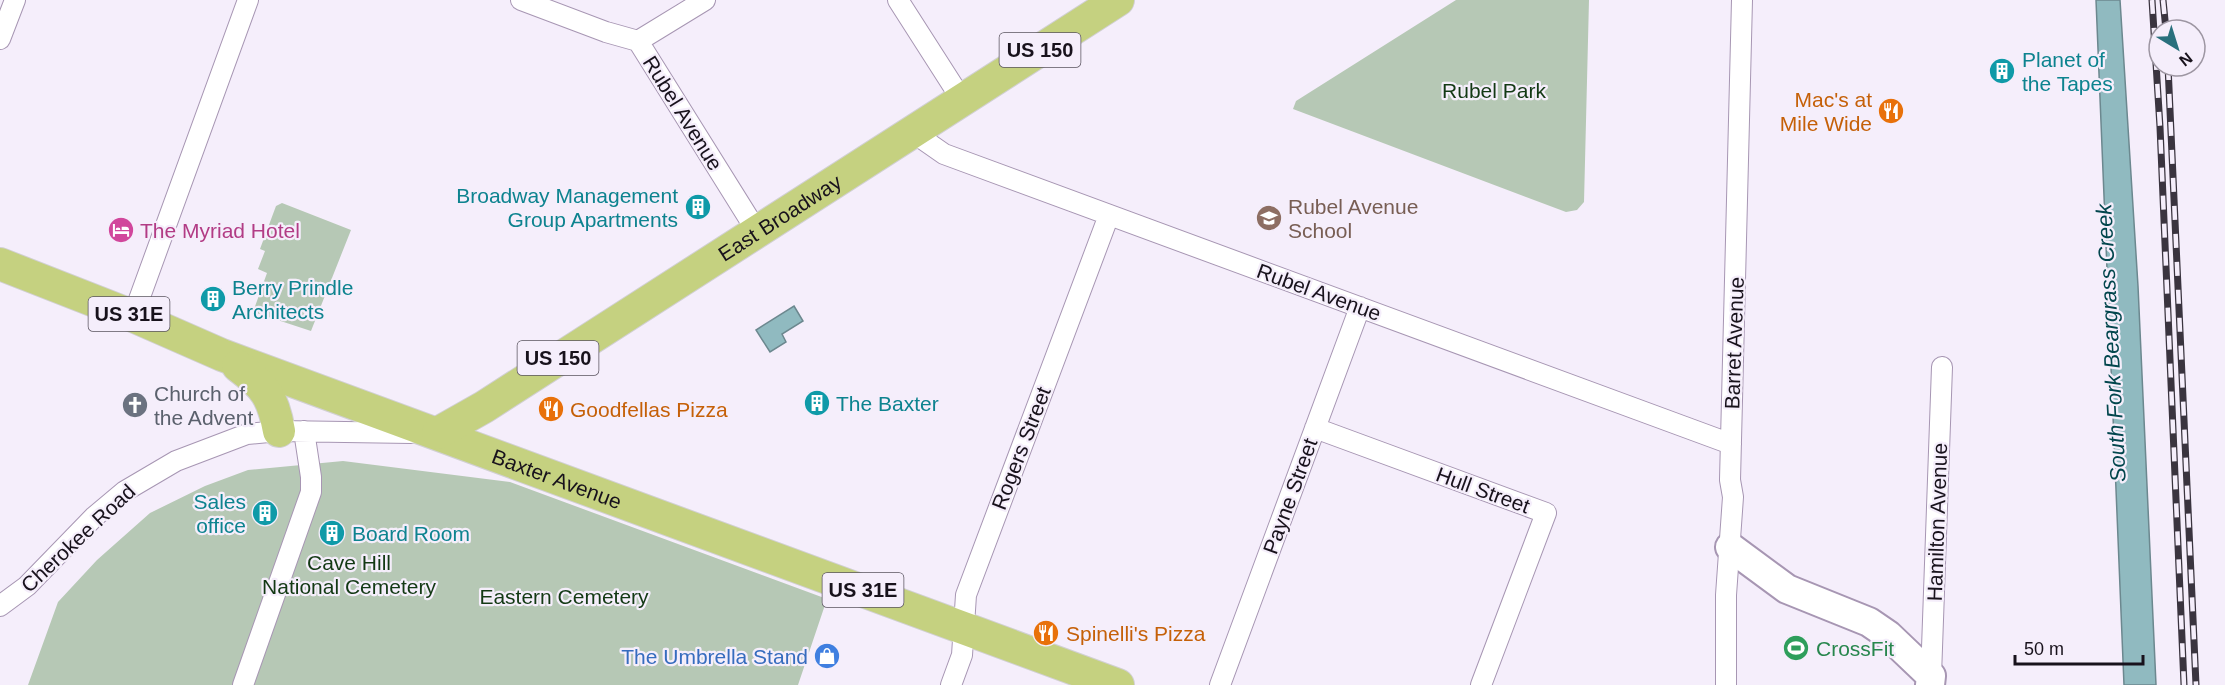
<svg xmlns="http://www.w3.org/2000/svg" width="2225" height="685" viewBox="0 0 2225 685" font-family="Helvetica,sans-serif">
<style>
.green{fill:#b6c8b5}
.water{fill:#90bac0;stroke:#6c888f;stroke-width:1.5}
.lines{fill:none;stroke-linecap:round;stroke-linejoin:round}
.street-casing{stroke:#a796b3;stroke-width:22}
.secondary-casing{stroke:#a796b3;stroke-width:32}
.primary-casing{stroke:#d1d0d2;stroke-width:34}
.street{stroke:#fff;stroke-width:20}
.secondary{stroke:#fff;stroke-width:28}
.primary{stroke:#c5d180;stroke-width:32}
.rail-casing{stroke:#3a343f;stroke-width:7}
.rail{stroke:#f5eefb;stroke-width:4.5;stroke-dasharray:14;stroke-linecap:butt}
.labels{text-anchor:middle;dominant-baseline:central;stroke-width:4.5;stroke-linejoin:round;paint-order:stroke}
.shield{fill:#f5eefb;stroke:#5a545f;stroke-width:1.5}
.shield-label{font-size:20px;font-weight:bold;fill:#18121c}
.culture-label{font-size:21px;fill:#0d838f;stroke:#f5eefb;text-anchor:start}
.park-label{font-size:21px;fill:#133914;stroke:#f5eefb}
.food-label{font-size:21px;fill:#c56008;stroke:#f5eefb;text-anchor:start}
.street-label{font-size:21px;fill:#18121c;stroke:#f5eefb}
.education-label{font-size:21px;fill:#785e54;stroke:#f5eefb;text-anchor:start}
.hotel-label{font-size:21px;fill:#b23c85;stroke:#f5eefb;text-anchor:start}
.worship-label{font-size:21px;fill:#5b616d;stroke:#f5eefb;text-anchor:start}
.leisure-label{font-size:21px;fill:#27864d;stroke:#f5eefb;text-anchor:start}
.shop-label{font-size:21px;fill:#366cbe;stroke:#f5eefb;text-anchor:end}
.water-label{font-size:22px;font-style:italic;fill:#02464d;stroke:#f5eefb}
</style>
<rect width="100%" height="100%" fill="#f5eefb"/>
<path class="green" d="M 1456,0 L 1589,0 L 1584,202 L 1577,210 L 1566,212 L 1293,109 L 1296,101 Z
M 282,203 L 351,230 L 311,331 L 253,312 L 267,273 L 258,269 L 265,251 L 260,249 L 276,206 Z
M 343,461 L 510,482 L 827,599 L 798,685 L 28,685 L 58,602 L 97,560 L 150,513 L 205,486 L 248,470 Z"/>
<path class="water" d="M 2096,0 L 2120,0 L 2138,286 L 2156,685 L 2124,685 Z
M 794,306 L 803,321 L 782,334 L 786,342 L 770,352 L 756,330 Z"/>
<g class="lines">
<g class="street-casing">
<path id="street" d="M 521,0 L 606,32 L 638,41 L 756,230
M 898,0 L 962,100
M 0,39 L 15,0
M 638,41 L 705,0
M 911,131 L 944,154 L 1731,444
M 133,316 L 248,0
M 1315,428 L 1546,513 L 1481,685
M 0,606 L 27,586 L 94,517 L 125,491 L 176,461 L 247,434 L 279,431 L 411,433
M 1931,676 L 1942,367
M 243,685 L 311,492 L 311,477 L 304,431
M 951,685 L 962,655 L 966,595 L 1109,215
M 1220,685 L 1360,307
M 1726,685 L 1726,595 L 1733,497 L 1730,480 L 1742,0"/>
</g>
<g class="secondary-casing">
<path id="secondary" d="M 1730,547 L 1787,589 L 1869,622 L 1888,635 L 1931,676 L 1930,685"/>
</g>
<g class="primary-casing">
<g id="primary">
<path id="s1" d="M 0,264 L 133,316 L 222,355 L 1118,685"/>
<path d="M 238,366 C 265,386 273,397 279,431"/>
<path id="s2" d="M 438,433 L 484,407 L 1118,0"/>
</g>
</g>
<use href="#street" class="street"/>
<use href="#secondary" class="secondary"/>
<use href="#primary" class="primary"/>
<g class="rail-casing">
<path id="rail" d="M 2152,0 L 2160,127 L 2184,685
M 2163,0 L 2166,30
M 2168,66 L 2196,685"/>
</g>
<use href="#rail" class="rail"/>
</g>
<defs>
<g id="building-disc" transform="scale(1.35)"><circle r="9.5" fill="#0f9aa8" stroke="#f5eefb"/><path d="M-4-6H4V6H1V3H-1V6H-4ZM-2.5-4.3h1.7v1.8h-1.7ZM.8-4.3h1.7v1.8H.8ZM-2.5-1h1.7V.8h-1.7ZM.8-1h1.7V.8H.8Z" fill="#fff"/></g>
<g id="restaurant-disc" transform="scale(1.35)"><circle r="9.5" fill="#e8710a" stroke="#f5eefb"/><path d="M-5-6h1v4h1v-4h1v4h1v-4h1v5L-1.5 .5V6h-2V.5L-5-1ZM5-6V6H3V1.5H1.5Q1.5-4 5-6Z" fill="#fff"/></g>
<g id="school-disc" transform="scale(1.35)"><circle r="9.5" fill="#8d6e63" stroke="#f5eefb"/><path d="M0-5L7-2L0 1L-7-2ZM-4 1L0 2.5L4 1V4Q0 6-4 4Z" fill="#fff"/></g>
<g id="hotel-disc" transform="scale(1.35)"><circle r="9.5" fill="#d1479c" stroke="#f5eefb"/><path d="M-6-4.5h1.5V1H6V5H4.5V3h-9V5H-6ZM-4 0a1.8 1.8 0 1 1 3.6 0ZM.5 0V-2.5h3Q6-2.5 6 0Z" fill="#fff"/></g>
<g id="church-disc" transform="scale(1.35)"><circle r="9.5" fill="#6b7280" stroke="#f5eefb"/><path d="M-1.2-6h2.4v3.5h3.3v2.4h-3.3V6h-2.4V-.1h-3.3v-2.4h3.3Z" fill="#fff"/></g>
<g id="stadium-disc" transform="scale(1.35)"><circle r="9.5" fill="#2e9e5b" stroke="#f5eefb"/><path d="M0-5a6.5 5 0 1 0 0 10a6.5 5 0 1 0 0-10ZM-3.5-1.8h7v3.6h-7Z" fill="#fff"/></g>
<g id="shop-disc" transform="scale(1.35)"><circle r="9.5" fill="#3f7fe0" stroke="#f5eefb"/><path d="M-5-2.5h2.3a2.7 3.5 0 0 1 5.4 0H5L5.5 6h-11ZM-1.5-2.5h3a1.5 2.3 0 0 0-3 0Z" fill="#fff"/></g>
</defs>
<g fill-rule="evenodd">
<use href="#building-disc" x="2002" y="71"/>
<use href="#restaurant-disc" x="1891" y="111"/>
<use href="#building-disc" x="698" y="207"/>
<use href="#school-disc" x="1269" y="218"/>
<use href="#hotel-disc" x="121" y="230"/>
<use href="#building-disc" x="213" y="299"/>
<use href="#building-disc" x="817" y="403"/>
<use href="#church-disc" x="135" y="405"/>
<use href="#restaurant-disc" x="551" y="409"/>
<use href="#building-disc" x="265" y="513"/>
<use href="#building-disc" x="332" y="533"/>
<use href="#restaurant-disc" x="1046" y="633"/>
<use href="#stadium-disc" x="1796" y="648"/>
<use href="#shop-disc" x="827" y="656"/>
</g>
<g class="labels">
<g class="shield">
<rect x="999.5" y="33" width="81" height="34" rx="4.5"/>
<rect x="88.5" y="297" width="81" height="34" rx="4.5"/>
<rect x="517.5" y="341" width="81" height="34" rx="4.5"/>
<rect x="822.5" y="573" width="81" height="34" rx="4.5"/>
</g>
<g class="shield-label">
<text x="1040" y="50">US 150</text>
<text x="129" y="314">US 31E</text>
<text x="558" y="358">US 150</text>
<text x="863" y="590">US 31E</text>
</g>
<g class="culture-label">
<text x="2022" y="59">Planet of<tspan x="2022" dy="24">the Tapes</tspan></text>
<text x="678" y="195" text-anchor="end">Broadway Management<tspan x="678" dy="24">Group Apartments</tspan></text>
<text x="232" y="287">Berry Prindle<tspan x="232" dy="24">Architects</tspan></text>
<text x="836" y="403">The Baxter</text>
<text x="246" y="501" text-anchor="end">Sales<tspan x="246" dy="24">office</tspan></text>
<text x="352" y="533">Board Room</text>
</g>
<g class="park-label">
<text x="1494" y="90">Rubel Park</text>
<text x="349" y="562">Cave Hill<tspan x="349" dy="24">National Cemetery</tspan></text>
<text x="564" y="596">Eastern Cemetery</text>
</g>
<g class="food-label">
<text x="1872" y="99" text-anchor="end">Mac's at<tspan x="1872" dy="24">Mile Wide</tspan></text>
<text x="570" y="409">Goodfellas Pizza</text>
<text x="1066" y="633">Spinelli's Pizza</text>
</g>
<g class="street-label">
<text transform="translate(683 113) rotate(58)">Rubel Avenue</text>
<text stroke="none"><textPath href="#s2" startOffset="404">East Broadway</textPath></text>
<text transform="translate(1319 292) rotate(20)">Rubel Avenue</text>
<text transform="translate(1734 343) rotate(-88)">Barret Avenue</text>
<text transform="translate(1021 448) rotate(-69)">Rogers Street</text>
<text stroke="none"><textPath href="#s1" startOffset="597">Baxter Avenue</textPath></text>
<text transform="translate(1483 490) rotate(20)">Hull Street</text>
<text transform="translate(1290 496) rotate(-70)">Payne Street</text>
<text transform="translate(1937 522) rotate(-88)">Hamilton Avenue</text>
<text transform="translate(78 538) rotate(-43)">Cherokee Road</text>
</g>
<g class="education-label">
<text x="1288" y="206">Rubel Avenue<tspan x="1288" dy="24">School</tspan></text>
</g>
<g class="hotel-label">
<text x="140" y="230">The Myriad Hotel</text>
</g>
<g class="worship-label">
<text x="154" y="393">Church of<tspan x="154" dy="24">the Advent</tspan></text>
</g>
<g class="leisure-label">
<text x="1816" y="648">CrossFit</text>
</g>
<g class="shop-label">
<text x="808" y="656">The Umbrella Stand</text>
</g>
<g class="water-label">
<text transform="translate(2111 343) rotate(-93)">South Fork Beargrass Creek</text>
</g>
</g>
<g transform="translate(2177 48) rotate(142)"><circle r="28" fill="#f5eefb" stroke="#9d96a2" stroke-width="1.5"/>
<path d="M0-4.5L10 22L0 15L-10 22Z" fill="#29707d"/>
<text y="-9" font-size="16" font-weight="bold" text-anchor="middle" fill="#18121c">N</text>
</g>
<path d="M2015 655v9h128v-9" fill="none" stroke="#18121c" stroke-width="3"/>
<text x="2024" y="655" font-size="18" fill="#18121c" stroke="#f5eefb" stroke-width="4.5" paint-order="stroke">50 m</text>
</svg>
